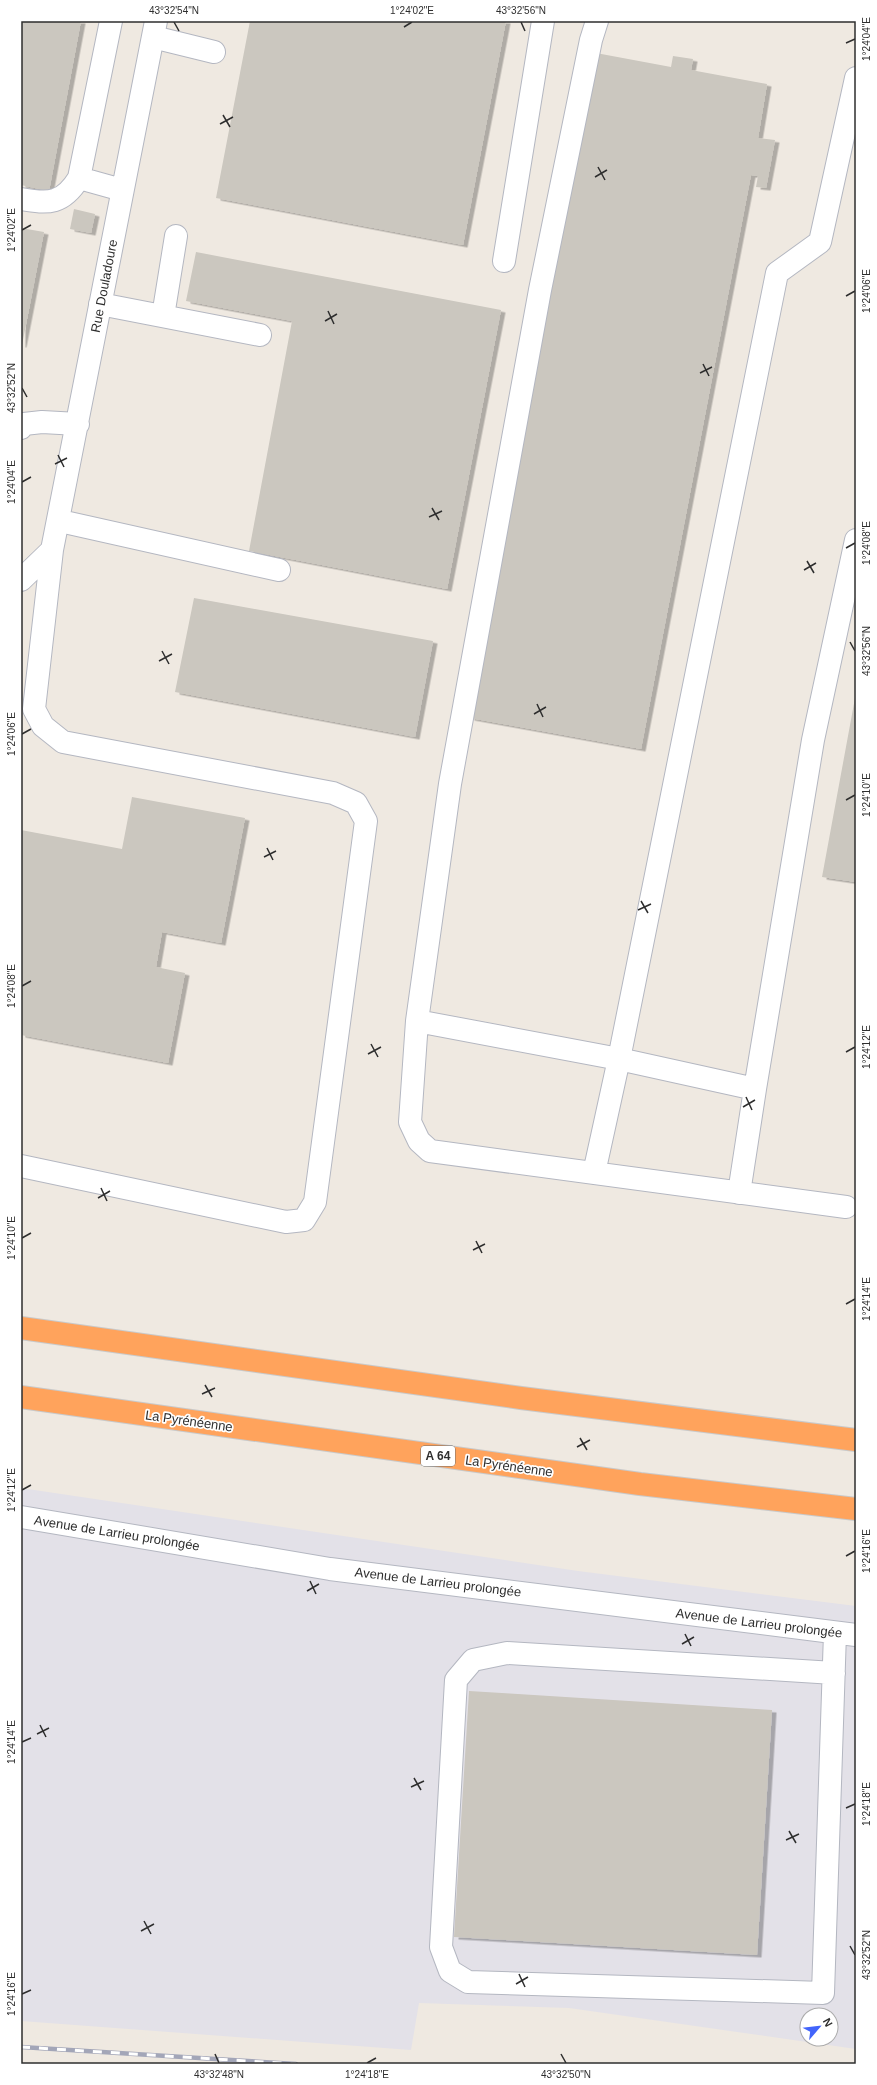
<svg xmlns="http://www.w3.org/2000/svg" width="877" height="2085" viewBox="0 0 877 2085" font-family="Helvetica,sans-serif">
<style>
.industrial{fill:#e3e1e8;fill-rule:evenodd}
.building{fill:#cbc7bf;filter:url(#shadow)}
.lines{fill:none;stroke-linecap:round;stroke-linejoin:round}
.minor-casing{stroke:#b4b7c1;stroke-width:24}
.highway-casing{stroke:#c9c9c9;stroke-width:24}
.minor{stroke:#fff;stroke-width:22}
.highway{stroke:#ffa35c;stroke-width:22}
.rail-casing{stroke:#a3a6b8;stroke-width:4.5}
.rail{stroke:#fff;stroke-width:3;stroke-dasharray:9;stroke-linecap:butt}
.ticks{fill:none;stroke:#2e2e2e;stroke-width:1.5}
.labels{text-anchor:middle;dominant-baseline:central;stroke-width:3.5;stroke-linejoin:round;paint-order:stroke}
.shield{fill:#fff;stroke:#6d6d6d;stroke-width:1}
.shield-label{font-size:12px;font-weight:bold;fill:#2e2e2e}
.street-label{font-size:13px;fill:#2e2e2e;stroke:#fff}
.neatline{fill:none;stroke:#2e2e2e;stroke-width:1.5}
.ticks-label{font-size:10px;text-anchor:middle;fill:#2e2e2e}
</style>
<defs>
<filter id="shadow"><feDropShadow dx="4.5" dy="2.5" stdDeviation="0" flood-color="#0004"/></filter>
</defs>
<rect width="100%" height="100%" fill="#efe9e1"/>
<path class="industrial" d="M 21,1488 L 578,1571 L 856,1606 L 856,2049 L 569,2008 L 419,2003 L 411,2050 L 21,2021 ZM 807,2015 L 831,2015 L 831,2039 L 807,2039 Z"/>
<path class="building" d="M 21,21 L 81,21 L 49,191 L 21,185 Z
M 250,21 L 506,21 L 463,245 L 216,198 Z
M 596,53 L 671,67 L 673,56 L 693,59 L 691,70 L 767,84 L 758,138 L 775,140 L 766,188 L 756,187 L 758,176 L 751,175 L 641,749 L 470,718 Z
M 74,209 L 95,214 L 91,233 L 70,229 Z
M 21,228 L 44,232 L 22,345 L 21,345 Z
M 196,252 L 501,310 L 447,589 L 249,551 L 292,321 L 186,301 Z
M 194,598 L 433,641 L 415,737 L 175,692 Z
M 855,698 L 856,699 L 856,882 L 822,877 Z
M 132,797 L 245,818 L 221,943 L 162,932 L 156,967 L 185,973 L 168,1063 L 21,1035 L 21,830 L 122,849 Z
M 469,1691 L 772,1710 L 757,1955 L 454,1937 Z"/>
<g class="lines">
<g class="minor-casing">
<path id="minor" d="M 111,21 L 79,178 L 122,190
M 597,21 L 591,40 L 540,290 L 450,784 L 417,1021 L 410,1122 L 419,1141 L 430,1151 L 846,1207
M 153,37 L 214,52
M 856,78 L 820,242 L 777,273 L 619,1059 L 755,1089 L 813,740 L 856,540
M 21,199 C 49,204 63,204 79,178
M 504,261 L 543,21
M 100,304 L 260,335
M 163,316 L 176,236
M 21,428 L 24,424 L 42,422 L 78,424
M 60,521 L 279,570
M 21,580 L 52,550
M 417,1021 L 619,1059 L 594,1173
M 21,1166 L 286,1222 L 304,1220 L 315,1202 L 366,821 L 356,803 L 333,793 L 63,742 L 43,726 L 34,709 L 52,550 L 156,21
M 739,1193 L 755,1089
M 21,1517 L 330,1569 L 856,1635
M 834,1673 L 507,1653 L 473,1660 L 456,1680 L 441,1947 L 450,1971 L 468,1982 L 823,1993 C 826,1873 832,1753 835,1633"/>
</g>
<g class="highway-casing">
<path id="highway" d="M 21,1328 L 521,1398 L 856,1440
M 21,1397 L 640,1484 L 856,1509"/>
</g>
<use href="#minor" class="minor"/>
<use href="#highway" class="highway"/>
<g class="rail-casing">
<path id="rail" d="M 21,2047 L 296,2064"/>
</g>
<use href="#rail" class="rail"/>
</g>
<path class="ticks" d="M 174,22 L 179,31M 521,22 L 525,31M 404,27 L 412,22M 846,43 L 855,39M 223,115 L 230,127M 220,124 L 233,117M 598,167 L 605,180M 595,177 L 607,170M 22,230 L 31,225M 846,296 L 855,291M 328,311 L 334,324M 325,321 L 337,314M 703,364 L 709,376M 700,373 L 712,367M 22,388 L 27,397M 58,455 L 64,467M 55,464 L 67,458M 22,482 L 31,477M 432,508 L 439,520M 429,517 L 442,511M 846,548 L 855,543M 807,561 L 814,573M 804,570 L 816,563M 850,642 L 855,651M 162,651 L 169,664M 159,661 L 172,654M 537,704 L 543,717M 534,714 L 546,707M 22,734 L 31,729M 846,800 L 855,795M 267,848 L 273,860M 264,857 L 276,851M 641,901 L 648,913M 638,910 L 651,904M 22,986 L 31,981M 371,1044 L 378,1057M 846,1052 L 855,1047M 368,1054 L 381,1047M 746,1097 L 752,1110M 743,1107 L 755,1100M 101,1188 L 107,1201M 98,1198 L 110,1191M 22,1238 L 31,1233M 476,1241 L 482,1253M 473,1250 L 485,1244M 846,1304 L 855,1299M 205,1385 L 212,1397M 202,1394 L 215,1388M 580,1438 L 587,1450M 577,1447 L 590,1440M 22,1490 L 31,1485M 846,1556 L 855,1551M 310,1581 L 316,1594M 307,1591 L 319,1584M 685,1634 L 691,1646M 682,1644 L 694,1637M 40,1725 L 46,1737M 37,1734 L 49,1728M 22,1742 L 31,1738M 414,1778 L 421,1790M 411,1787 L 424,1781M 846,1808 L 855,1804M 789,1831 L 796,1843M 786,1840 L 799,1834M 144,1921 L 151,1934M 141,1931 L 154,1924M 850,1946 L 855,1955M 519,1974 L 525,1987M 516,1984 L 528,1977M 22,1994 L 31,1990M 215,2054 L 219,2063M 561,2054 L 566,2063M 367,2063 L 376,2058"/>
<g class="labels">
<rect class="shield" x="421" y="1446" width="34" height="20" rx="3"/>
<g class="shield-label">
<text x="438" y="1456">A 64</text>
</g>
<g class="street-label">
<text transform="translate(104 286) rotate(-79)">Rue Douladoure</text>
<text transform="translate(189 1421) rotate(8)">La Pyrénéenne</text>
<text transform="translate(509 1466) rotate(8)">La Pyrénéenne</text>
<text transform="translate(117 1533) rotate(9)">Avenue de Larrieu prolongée</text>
<text transform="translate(438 1582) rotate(7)">Avenue de Larrieu prolongée</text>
<text transform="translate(759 1623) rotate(7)">Avenue de Larrieu prolongée</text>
</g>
</g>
<rect width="877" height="2085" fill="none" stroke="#ffffff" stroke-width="44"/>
<g transform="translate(819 2027) rotate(62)"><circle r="19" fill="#ffffff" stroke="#ababab"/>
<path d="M0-3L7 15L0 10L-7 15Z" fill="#4264fb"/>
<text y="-6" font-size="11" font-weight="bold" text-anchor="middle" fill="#2e2e2e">N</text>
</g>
<rect x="22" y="22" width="833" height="2041" class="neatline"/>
<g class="ticks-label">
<text x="174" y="14">43°32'54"N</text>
<text x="412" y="14">1°24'02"E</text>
<text x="521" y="14">43°32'56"N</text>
<text transform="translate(866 39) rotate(-90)" y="4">1°24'04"E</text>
<text transform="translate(11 230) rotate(-90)" y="4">1°24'02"E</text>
<text transform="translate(866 291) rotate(-90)" y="4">1°24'06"E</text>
<text transform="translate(11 388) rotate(-90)" y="4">43°32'52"N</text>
<text transform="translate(11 482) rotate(-90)" y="4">1°24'04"E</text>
<text transform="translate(866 543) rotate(-90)" y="4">1°24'08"E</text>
<text transform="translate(866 651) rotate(-90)" y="4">43°32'56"N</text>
<text transform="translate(11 734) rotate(-90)" y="4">1°24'06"E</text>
<text transform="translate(866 795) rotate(-90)" y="4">1°24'10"E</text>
<text transform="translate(11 986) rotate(-90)" y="4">1°24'08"E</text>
<text transform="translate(866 1047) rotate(-90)" y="4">1°24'12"E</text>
<text transform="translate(11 1238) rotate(-90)" y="4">1°24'10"E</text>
<text transform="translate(866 1299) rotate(-90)" y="4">1°24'14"E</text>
<text transform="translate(11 1490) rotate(-90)" y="4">1°24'12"E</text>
<text transform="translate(866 1551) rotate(-90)" y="4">1°24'16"E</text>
<text transform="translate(11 1742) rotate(-90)" y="4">1°24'14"E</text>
<text transform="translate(866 1804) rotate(-90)" y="4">1°24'18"E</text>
<text transform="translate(866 1955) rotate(-90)" y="4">43°32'52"N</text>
<text transform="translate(11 1994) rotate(-90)" y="4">1°24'16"E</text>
<text x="219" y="2078">43°32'48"N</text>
<text x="367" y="2078">1°24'18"E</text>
<text x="566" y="2078">43°32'50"N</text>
</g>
</svg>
